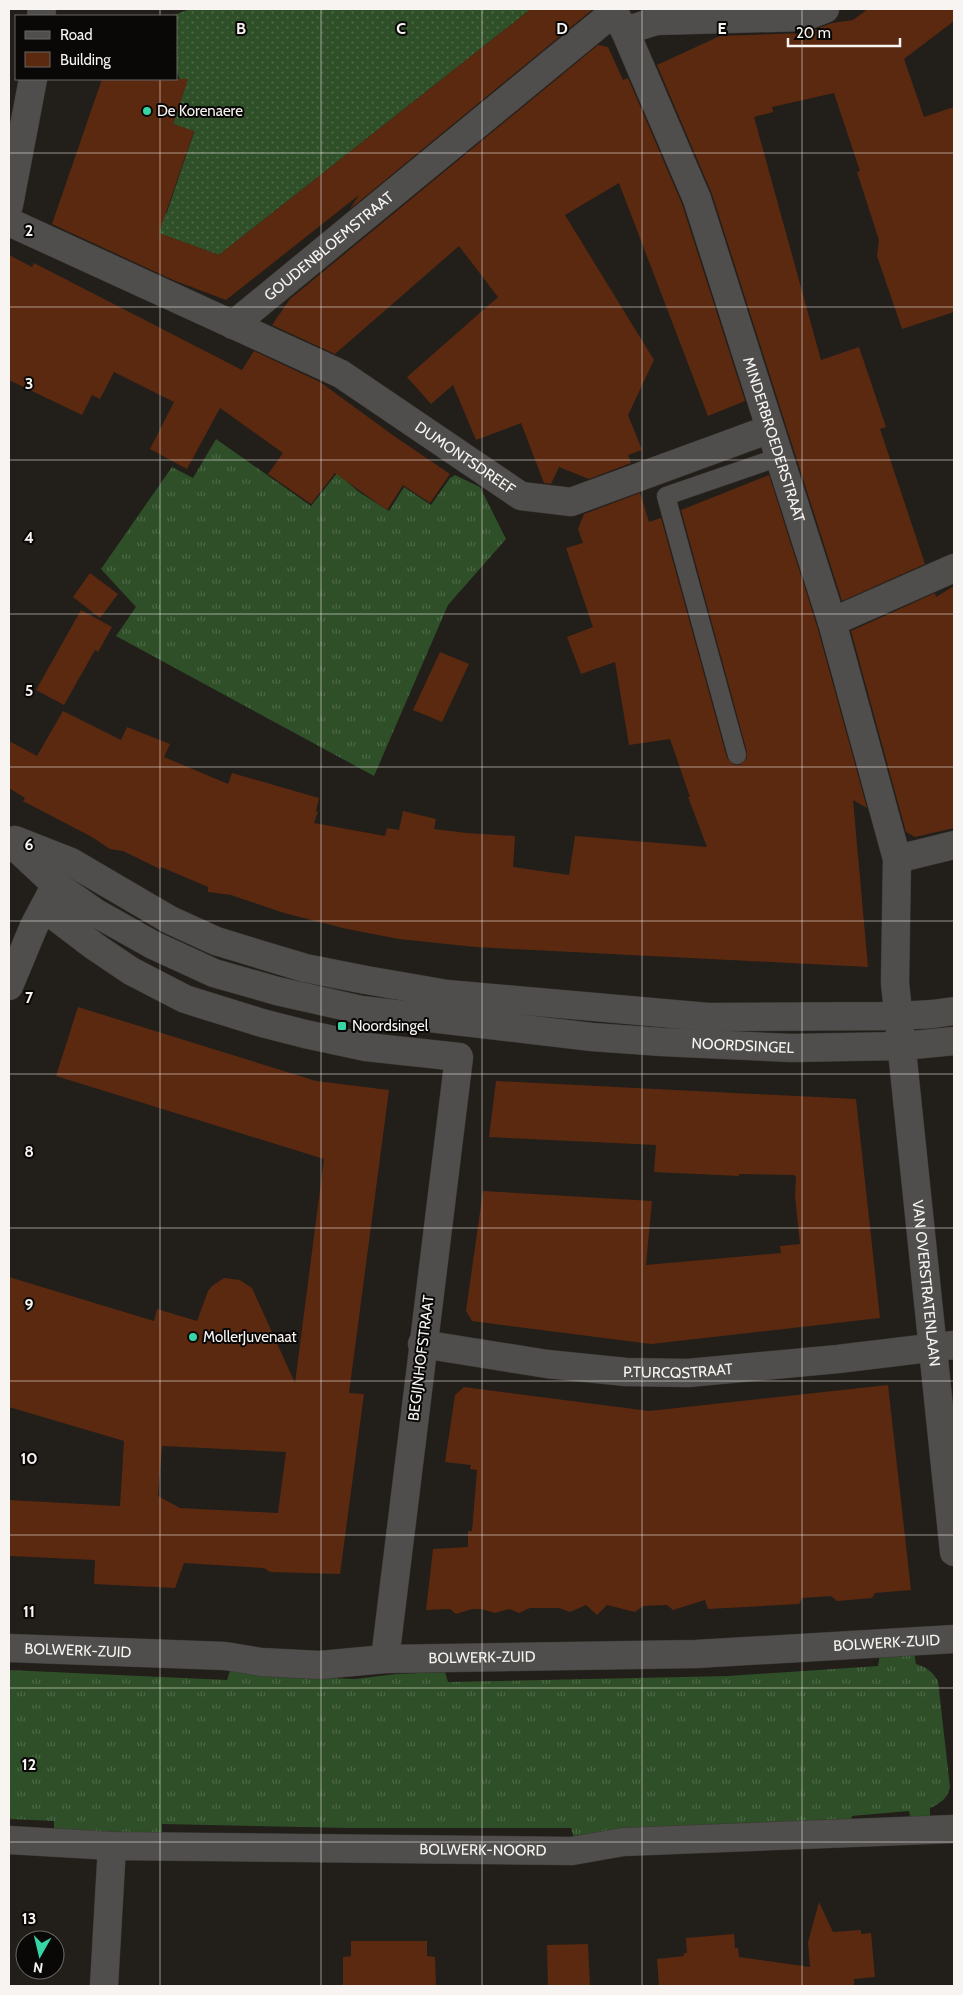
<svg xmlns="http://www.w3.org/2000/svg" width="963" height="1995" viewBox="0 0 963 1995" font-family="Cabin,sans-serif">
<style>
.grass{fill:url(#grass-tufts)}
.garden{fill:url(#garden-dots)}
.building{fill:#5b2910;fill-rule:evenodd}
.lines{fill:none;stroke-linecap:round;stroke-linejoin:round}
.service-casing{stroke:#3c3834;stroke-width:19}
.minor-casing{stroke:#3c3834;stroke-width:29}
.tertiary-casing{stroke:#3c3834;stroke-width:29}
.service{stroke:#504e4c;stroke-width:18}
.minor{stroke:#504e4c;stroke-width:28}
.tertiary{stroke:#504e4c;stroke-width:28}
.grid{fill:none;stroke:#f7f4f1;stroke-width:1;stroke-opacity:0.55}
.poi-dot{fill:#37d4a6;stroke:#0a0807;stroke-width:2}
.labels{text-anchor:middle;dominant-baseline:central;stroke-width:4;stroke-linejoin:round;paint-order:stroke}
.poi-label{font-size:15px;fill:#f7f4f1;stroke:#0a0807;text-anchor:start}
.street-label{font-size:15px;fill:#f7f4f1;stroke:#0a0807}
.grid-label{font-size:16px;text-anchor:middle;font-weight:bold;fill:#f7f4f1;stroke:#0a0807;stroke-width:4;stroke-linejoin:round;paint-order:stroke}
</style>
<defs>
<pattern id="grass-tufts" width="24" height="20" patternUnits="userSpaceOnUse" patternTransform="scale(1.25)"><rect width="24" height="20" fill="#2e4f27"/><path d="M3 7l-1-3M5 7V3M7 7l1-3M15 17l-1-3M17 17v-4M19 17l1-3" fill="none" stroke="#4d6947"/></pattern>
<pattern id="garden-dots" width="8" height="8" patternUnits="userSpaceOnUse" patternTransform="scale(1.25)"><rect width="8" height="8" fill="#2e4f27"/><path d="M2 2h.1M6 6h.1" fill="none" stroke="#4d6947" stroke-width="1.8" stroke-linecap="round"/></pattern>
</defs>
<rect width="100%" height="100%" fill="#221e1a"/>
<path class="grass" d="M 216,439 L 311,506 L 337,473 L 359,492 L 389,511 L 404,487 L 431,505 L 450,478 L 455,475 L 480,487 L 506,539 L 448,605 L 374,776 L 116,636 L 136,607 L 101,569 L 172,467 L 193,478 Z
M 914,1653 L 916,1664 C 926,1667 932,1671 938,1681 L 950,1787 C 947,1799 941,1803 930,1808 L 930,1820 L 911,1821 L 909,1811 L 852,1816 L 850,1826 L 574,1838 L 571,1828 L 350,1828 L 162,1824 L 162,1835 L 54,1832 L 54,1821 L 9,1819 L 9,1670 L 227,1680 L 231,1668 L 275,1676 L 355,1679 L 396,1674 L 445,1672 L 448,1682 L 728,1676 L 878,1666 L 880,1655 Z"/>
<path class="garden" d="M 190,9 L 531,9 L 219,255 L 152,231 L 167,212 L 194,132 L 173,124 L 184,91 L 176,69 L 176,16 L 171,16 Z"/>
<path class="building" d="M 531,9 L 593,9 L 350,209 L 359,195 L 226,300 L 173,280 L 52,224 L 102,79 L 188,79 L 173,124 L 194,131 L 159,233 L 219,255 Z
M 868,9 L 954,9 L 954,21 L 904,59 L 924,117 L 954,107 L 954,312 L 902,329 L 877,256 L 879,240 L 857,172 L 860,171 L 834,93 L 772,107 L 773,112 L 754,117 L 821,360 L 859,347 L 886,427 L 880,429 L 925,564 L 842,601 L 712,194 L 657,65 L 720,36 L 805,33 L 832,23 L 853,20 Z
M 598,45 L 608,47 L 623,80 L 628,78 L 682,204 L 745,401 L 708,416 L 619,183 L 565,215 L 654,360 L 628,415 L 642,450 L 628,455 L 631,463 L 589,479 L 559,467 L 551,484 L 544,483 L 521,423 L 476,440 L 453,385 L 431,404 L 407,377 L 498,297 L 459,246 L 335,354 L 272,325 L 290,299 Z
M 9,255 L 32,267 L 34,263 L 242,370 L 254,351 L 320,382 L 394,436 L 450,474 L 430,503 L 403,485 L 387,510 L 335,473 L 311,504 L 268,474 L 283,453 L 220,408 L 187,469 L 150,449 L 174,402 L 114,372 L 100,399 L 92,395 L 82,415 L 9,380 Z
M 769,475 L 817,626 L 867,808 L 853,800 L 868,967 L 475,947 L 399,939 L 347,929 L 284,913 L 231,895 L 208,892 L 208,887 L 161,867 L 160,869 L 123,851 L 110,849 L 92,837 L 23,801 L 25,798 L 9,788 L 9,741 L 37,756 L 63,711 L 121,740 L 127,727 L 170,744 L 164,757 L 228,784 L 232,773 L 319,798 L 316,811 L 318,812 L 314,823 L 385,836 L 387,828 L 399,830 L 403,811 L 436,819 L 434,829 L 466,833 L 515,836 L 513,867 L 569,875 L 575,836 L 707,847 L 688,797 L 690,797 L 670,739 L 629,745 L 615,662 L 581,674 L 567,637 L 593,627 L 566,548 L 583,543 L 578,529 L 584,514 L 640,493 L 649,522 L 661,518 L 727,758 L 734,765 L 740,765 L 747,758 L 747,752 L 681,510 Z
M 90,573 L 118,594 L 100,618 L 73,597 Z
M 954,586 L 954,828 L 915,837 L 906,832 L 851,631 L 935,593 L 936,597 Z
M 81,610 L 112,627 L 98,652 L 95,650 L 64,705 L 36,690 Z
M 440,652 L 469,664 L 442,722 L 413,710 Z
M 78,1007 L 316,1081 L 389,1090 L 349,1393 L 364,1394 L 340,1574 L 270,1572 L 264,1568 L 184,1563 L 175,1588 L 94,1584 L 95,1560 L 9,1556 L 9,1500 L 120,1506 L 124,1441 L 9,1407 L 9,1277 L 154,1321 L 157,1309 L 197,1321 L 208,1291 L 212,1286 L 224,1278 L 240,1280 L 252,1288 L 295,1383 L 324,1159 L 56,1076 ZM 162,1446 L 286,1452 L 278,1513 L 180,1508 L 158,1496 Z
M 496,1081 L 856,1099 L 880,1318 L 651,1344 L 472,1321 L 466,1311 L 483,1191 L 652,1201 L 646,1265 L 781,1253 L 780,1246 L 800,1244 L 795,1196 L 796,1176 L 793,1175 L 739,1174 L 739,1176 L 654,1172 L 656,1145 L 489,1137 Z
M 888,1385 L 911,1590 L 875,1593 L 872,1598 L 837,1601 L 831,1596 L 802,1598 L 799,1604 L 708,1609 L 705,1600 L 673,1610 L 667,1605 L 643,1606 L 635,1612 L 607,1605 L 597,1615 L 586,1605 L 570,1612 L 559,1608 L 530,1608 L 519,1613 L 509,1609 L 495,1613 L 481,1609 L 472,1609 L 456,1614 L 450,1609 L 426,1610 L 433,1549 L 468,1547 L 468,1531 L 472,1531 L 477,1470 L 470,1469 L 471,1465 L 445,1462 L 455,1395 L 464,1387 L 649,1411 Z
M 819,1902 L 833,1932 L 861,1930 L 861,1934 L 871,1933 L 875,1977 L 854,1979 L 854,1986 L 659,1986 L 657,1959 L 684,1956 L 684,1953 L 687,1953 L 686,1938 L 734,1934 L 735,1948 L 738,1948 L 739,1957 L 810,1967 L 808,1942 Z
M 351,1941 L 427,1941 L 427,1956 L 435,1957 L 436,1986 L 343,1986 L 343,1957 L 351,1956 Z
M 588,1944 L 590,1986 L 548,1986 L 547,1945 Z"/>
<g class="lines">
<g class="service-casing">
<path id="service" d="M 737,755 L 666,496 L 779,457"/>
</g>
<g class="minor-casing">
<g id="minor">
<path id="s1" d="M 612,9 L 625,31 L 697,199 L 832,622 L 897,859 L 895,983 L 954,1552"/>
<path d="M 41,16 L 42,9"/>
<path d="M 625,31 L 656,21 L 804,17 L 825,9"/>
<path d="M 9,205 L 33,79"/>
<path id="s2" d="M 9,222 L 341,374 L 521,496 L 571,502 L 770,429"/>
<path id="s3" d="M 233,325 L 614,12"/>
<path d="M 832,622 L 954,568"/>
<path d="M 897,859 L 954,845"/>
<path d="M 44,908 L 94,946 L 131,971 L 185,999 L 262,1023 L 305,1034 L 366,1047 L 459,1057 L 385,1659"/>
<path d="M 9,986 L 34,926 L 52,892"/>
<path id="s4" d="M 422,1344 L 547,1364 L 626,1372 L 688,1373 L 838,1359 L 954,1345"/>
<path id="s5" d="M 9,1648 L 225,1656 L 261,1662 L 320,1665 L 385,1659 L 696,1654 L 954,1639"/>
<path id="s6" d="M 9,1840 L 112,1846 L 572,1851 L 623,1842 L 954,1829"/>
<path d="M 104,1986 L 112,1846"/>
</g>
</g>
<g class="tertiary-casing">
<g id="tertiary">
<path d="M 15,840 L 71,862 L 170,920 L 216,941 L 305,968 L 366,980 L 447,994 L 708,1017 L 898,1016 L 933,1014 L 954,1011"/>
<path id="s7" d="M 9,841 L 56,885 L 96,913 L 153,945 L 214,973 L 277,991 L 361,1010 L 592,1037 L 662,1042 L 791,1048 L 903,1046 L 954,1041"/>
</g>
</g>
<use href="#service" class="service"/>
<use href="#minor" class="minor"/>
<use href="#tertiary" class="tertiary"/>
</g>
<path class="grid" d="M 160,9 L 160,16M 321,9 L 321,1986M 482,9 L 482,1986M 642,9 L 642,1986M 802,9 L 802,1986M 160,79 L 160,1986M 9,153 L 954,153M 9,307 L 954,307M 9,460 L 954,460M 9,614 L 954,614M 9,767 L 954,767M 9,921 L 954,921M 9,1074 L 954,1074M 9,1228 L 954,1228M 9,1381 L 954,1381M 9,1535 L 954,1535M 9,1688 L 954,1688M 9,1842 L 954,1842"/>
<g class="poi-dot">
<circle cx="147" cy="111" r="5"/>
<rect x="337" y="1021" width="10" height="10" rx="2.5"/>
<circle cx="193" cy="1337" r="5"/>
</g>
<g class="labels">
<g class="poi-label">
<text x="157" y="111">De Korenaere</text>
<text x="352" y="1026">Noordsingel</text>
<text x="203" y="1337">MollerJuvenaat</text>
</g>
<g class="street-label">
<text stroke="none"><textPath href="#s3" startOffset="124">GOUDENBLOEMSTRAAT</textPath></text>
<text stroke="none"><textPath href="#s1" startOffset="461">MINDERBROEDERSTRAAT</textPath></text>
<text stroke="none"><textPath href="#s2" startOffset="515">DUMONTSDREEF</textPath></text>
<text stroke="none"><textPath href="#s7" startOffset="781">NOORDSINGEL</textPath></text>
<text stroke="none"><textPath href="#s1" startOffset="1324">VAN OVERSTRATENLAAN</textPath></text>
<text transform="translate(421 1358) rotate(-83)">BEGIJNHOFSTRAAT</text>
<text stroke="none"><textPath href="#s4" startOffset="258">P.TURCQSTRAAT</textPath></text>
<text stroke="none"><textPath href="#s5" startOffset="879">BOLWERK-ZUID</textPath></text>
<text stroke="none"><textPath href="#s5" startOffset="69">BOLWERK-ZUID</textPath></text>
<text stroke="none"><textPath href="#s5" startOffset="474">BOLWERK-ZUID</textPath></text>
<text stroke="none"><textPath href="#s6" startOffset="474">BOLWERK-NOORD</textPath></text>
</g>
</g>
<g class="grid-label">
<text x="241" y="34">B</text>
<text x="401" y="34">C</text>
<text x="562" y="34">D</text>
<text x="722" y="34">E</text>
<text x="29" y="236">2</text>
<text x="29" y="389">3</text>
<text x="29" y="543">4</text>
<text x="29" y="696">5</text>
<text x="29" y="850">6</text>
<text x="29" y="1003">7</text>
<text x="29" y="1157">8</text>
<text x="29" y="1310">9</text>
<text x="29" y="1464">10</text>
<text x="29" y="1617">11</text>
<text x="29" y="1770">12</text>
<text x="29" y="1924">13</text>
</g>
<rect width="963" height="1995" fill="none" stroke="#f7f4f1" stroke-width="20"/>
<rect x="15" y="15" width="162" height="65" fill="#0a0807" stroke="#696665"/>
<rect x="25" y="31" width="25" height="8" fill="#504e4c" stroke="#696665"/>
<text x="60" y="40" font-size="15" fill="#f7f4f1">Road</text>
<rect x="25" y="52" width="25" height="15" fill="#5b2910" stroke="#696665"/>
<text x="60" y="65" font-size="15" fill="#f7f4f1">Building</text>
<g transform="translate(40 1955) rotate(188)"><circle r="24" fill="#0a0807" stroke="#696665"/>
<path d="M0-4L9 19L0 12L-9 19Z" fill="#37d4a6"/>
<text y="-8" font-size="14" font-weight="bold" text-anchor="middle" fill="#f7f4f1">N</text>
</g>
<path d="M788 38v8h112v-8" fill="none" stroke="#f7f4f1" stroke-width="2.5"/>
<text x="796" y="38" font-size="15" fill="#f7f4f1" stroke="#0a0807" stroke-width="4" paint-order="stroke">20 m</text>
</svg>
